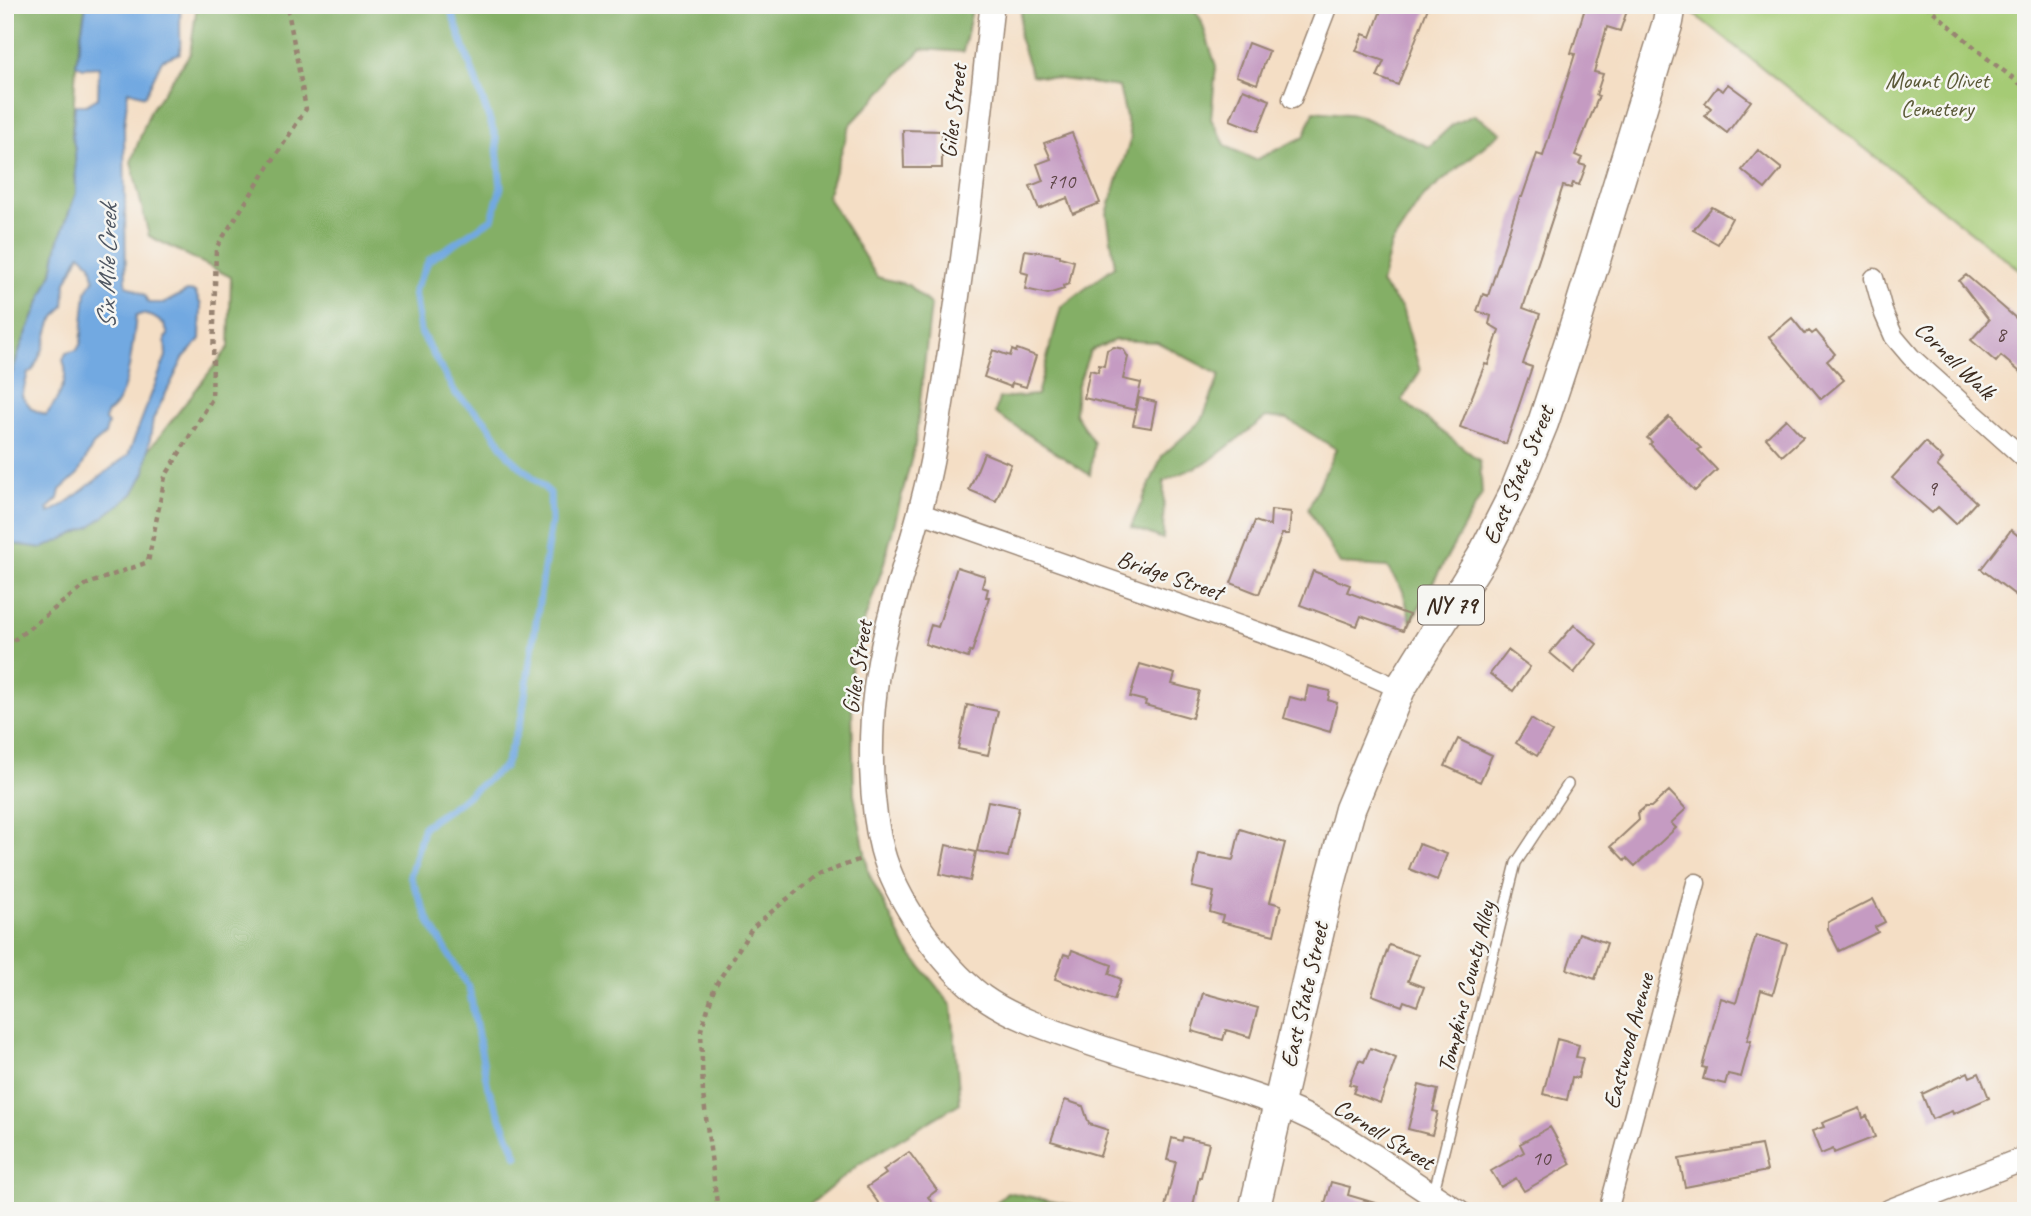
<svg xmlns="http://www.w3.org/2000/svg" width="2031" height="1216" viewBox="0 0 2031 1216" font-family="Caveat,sans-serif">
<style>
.green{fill:#a5cb75;stroke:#707a4a;stroke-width:2}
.forest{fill:#84af66;stroke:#606c42;stroke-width:2}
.water{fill:#72a9e1;stroke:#566a80;stroke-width:2;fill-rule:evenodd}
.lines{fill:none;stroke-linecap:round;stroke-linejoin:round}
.stream{stroke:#72a9e1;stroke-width:7}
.building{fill:#c59bc2}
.service-casing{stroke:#988472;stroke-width:12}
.minor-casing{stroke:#988472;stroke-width:21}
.tertiary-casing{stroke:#988472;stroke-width:26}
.trunk-casing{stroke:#988472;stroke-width:33}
.path{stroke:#988472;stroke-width:4.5;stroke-dasharray:5 5;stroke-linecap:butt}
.service{stroke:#fff;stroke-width:9}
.minor{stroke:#fff;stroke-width:18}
.tertiary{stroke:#fff;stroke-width:23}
.trunk{stroke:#fff;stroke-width:30}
.labels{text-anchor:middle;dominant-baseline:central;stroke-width:5;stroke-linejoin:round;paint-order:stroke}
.number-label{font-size:21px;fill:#5e4647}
.shield{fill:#f6f6f2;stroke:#73675e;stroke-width:2}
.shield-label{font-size:23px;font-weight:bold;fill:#3b2a1e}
.park-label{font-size:24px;fill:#5b5a38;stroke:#f6f6f2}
.street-label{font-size:24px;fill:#3b2a1e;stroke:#f6f6f2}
.water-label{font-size:26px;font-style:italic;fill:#4e5662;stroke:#f6f6f2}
</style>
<rect width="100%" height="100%" fill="#f6f6f2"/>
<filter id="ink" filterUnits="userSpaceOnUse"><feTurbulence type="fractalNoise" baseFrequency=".0143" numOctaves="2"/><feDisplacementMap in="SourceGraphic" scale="14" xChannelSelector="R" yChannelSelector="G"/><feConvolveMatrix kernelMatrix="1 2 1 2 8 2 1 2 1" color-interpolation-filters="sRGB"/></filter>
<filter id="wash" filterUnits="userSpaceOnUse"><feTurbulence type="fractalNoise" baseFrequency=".00686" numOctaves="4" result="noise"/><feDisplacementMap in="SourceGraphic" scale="28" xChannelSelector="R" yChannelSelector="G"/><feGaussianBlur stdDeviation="1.57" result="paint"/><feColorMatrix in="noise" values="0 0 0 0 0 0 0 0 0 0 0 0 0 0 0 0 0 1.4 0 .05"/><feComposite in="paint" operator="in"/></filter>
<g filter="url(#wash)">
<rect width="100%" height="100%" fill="#f4dec5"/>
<path class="green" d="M 1691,5 L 2026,5 L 2026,275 L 1690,11 Z"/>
<path class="forest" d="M 5,5 L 86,5 L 76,64 L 72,135 L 75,149 L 76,193 L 58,243 L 52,273 L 21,346 L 5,394 Z
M 197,5 L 973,5 L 963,52 L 922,49 L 850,125 L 827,196 L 877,277 L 908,285 L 931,305 L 915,445 L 883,567 L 851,660 L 854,794 L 869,874 L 906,948 L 952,1006 L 960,1103 L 859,1164 L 806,1208 L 806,1211 L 5,1211 L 5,547 L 105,506 L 229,347 L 231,277 L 149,236 L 131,162 L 150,111 L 190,54 Z
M 1022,5 L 1192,5 L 1201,20 L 1216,66 L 1211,119 L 1226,146 L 1255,160 L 1304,137 L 1314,111 L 1358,115 L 1429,147 L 1453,124 L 1474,115 L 1501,132 L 1422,198 L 1391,245 L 1381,284 L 1402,308 L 1420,371 L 1402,400 L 1480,461 L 1482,494 L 1411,622 L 1403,591 L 1387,567 L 1340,564 L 1308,509 L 1336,449 L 1287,419 L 1266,417 L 1208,462 L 1164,481 L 1163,539 L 1131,527 L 1162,456 L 1202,420 L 1220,375 L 1157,342 L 1115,340 L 1090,351 L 1077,388 L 1075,414 L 1094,443 L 1090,475 L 995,413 L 999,398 L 1037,395 L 1061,307 L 1115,266 L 1107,213 L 1131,138 L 1119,87 L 1032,75 L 1019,37 Z
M 1007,1192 L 1084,1208 L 1083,1211 L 987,1211 Z"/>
<path class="water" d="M 86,5 L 181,5 C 179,22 181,37 180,53 L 162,60 L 145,96 L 128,91 L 124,127 L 126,285 L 145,295 L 148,303 L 165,303 L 187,291 L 195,292 L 201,305 L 200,340 L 184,357 L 153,419 L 145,472 L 133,494 L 90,527 L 43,548 L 5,543 L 5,394 L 21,346 L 52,273 L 58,243 L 76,193 L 75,149 L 72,136 L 75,105 L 86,105 L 98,98 L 99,67 L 83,68 L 76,64 ZM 80,254 L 91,264 L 94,279 L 86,292 L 81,343 L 77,350 L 66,353 L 63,360 C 71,378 57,401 46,415 L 32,409 L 22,396 L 28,373 L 33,370 L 43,349 L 51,322 L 64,306 L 66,282 ZM 142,314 L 153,317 L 164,324 L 168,335 L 165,338 L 166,356 L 128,455 L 65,504 L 49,513 L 47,509 L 58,499 L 60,490 L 78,474 L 93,445 L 105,435 L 108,424 L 105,420 L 107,413 C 129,402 133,339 136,316 Z"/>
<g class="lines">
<path class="stream" d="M 449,5 L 496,138 L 501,187 L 492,219 L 429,260 L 414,291 L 420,331 L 456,394 L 485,420 L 509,456 L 550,493 L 551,522 L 522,716 L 505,766 L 459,802 L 424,826 L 410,876 L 430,923 L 469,988 L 488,1088 L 517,1156"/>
</g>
<g id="blocks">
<path class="building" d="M 1383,5 L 1429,5 L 1398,85 L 1377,77 L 1384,61 L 1356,51 L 1363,34 L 1371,37 Z
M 1586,5 L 1629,5 L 1620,31 L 1607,27 L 1594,72 L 1603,74 L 1596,95 L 1599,96 L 1575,155 L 1582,158 L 1579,164 L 1586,166 L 1579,185 L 1573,183 L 1571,188 L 1563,186 L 1523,308 L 1540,314 L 1523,364 L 1532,367 L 1506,444 L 1460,427 L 1485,364 L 1488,365 L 1499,330 L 1489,324 L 1491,316 L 1477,311 L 1483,294 L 1488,296 L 1520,197 L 1522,197 L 1537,154 L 1543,156 L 1575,54 L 1571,53 Z
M 1248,43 L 1269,51 L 1257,84 L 1236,76 Z
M 1728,84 L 1751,101 L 1727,133 L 1705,116 L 1711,108 L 1705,103 L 1717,87 L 1723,91 Z
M 1243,89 L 1270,100 L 1258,131 L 1230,120 Z
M 903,130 L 942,131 L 942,168 L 904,168 Z
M 1072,133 L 1100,203 L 1073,214 L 1067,198 L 1039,209 L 1030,186 L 1043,181 L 1037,164 L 1051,159 L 1044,143 Z
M 1758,150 L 1782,169 L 1765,189 L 1742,170 Z
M 1712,207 L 1732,218 L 1718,244 L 1693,230 Z
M 1025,250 L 1060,255 L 1060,257 L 1074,261 L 1069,284 L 1063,286 L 1064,289 L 1048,294 L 1025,289 L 1028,274 L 1021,272 Z
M 1966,275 L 2026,327 L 2026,377 L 2001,356 L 1996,362 L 1971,340 L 1989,320 L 1959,281 Z
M 1792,318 L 1805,334 L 1809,331 L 1812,334 L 1816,331 L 1835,354 L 1827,361 L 1844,380 L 1821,399 L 1769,337 Z
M 1114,347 L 1123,349 L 1128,357 L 1123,379 L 1141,383 L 1135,410 L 1084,398 L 1090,370 L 1098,372 L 1099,365 L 1104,366 L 1107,350 Z
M 1017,349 L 1036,356 L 1026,387 L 1012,383 L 1011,387 L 984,377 L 993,350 L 1010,356 L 1012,350 L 1016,352 Z
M 1139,398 L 1156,402 L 1151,428 L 1133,425 Z
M 1669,417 L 1701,448 L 1698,450 L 1717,470 L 1695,491 L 1650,444 L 1652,442 L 1647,438 Z
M 1786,419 L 1803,437 L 1782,456 L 1766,438 Z
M 1925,442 L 1943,459 L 1937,466 L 1976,502 L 1956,524 L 1938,507 L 1932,513 L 1892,478 Z
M 984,453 L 1011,464 L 996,501 L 969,490 Z
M 1271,510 L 1291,512 L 1289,534 L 1282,534 L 1259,594 L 1231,583 L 1255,521 L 1270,526 Z
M 2011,530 L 2026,542 L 2026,587 L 2018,597 L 1981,569 Z
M 957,567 L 985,576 L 982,587 L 988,589 L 986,597 L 989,597 L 972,652 L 970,651 L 968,658 L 925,644 L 931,625 L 938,627 Z
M 1313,571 L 1350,585 L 1347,592 L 1409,615 L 1403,631 L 1361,616 L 1357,626 L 1300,605 Z
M 1574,625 L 1597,644 L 1574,673 L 1550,653 Z
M 1508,650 L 1530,667 L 1513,691 L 1490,674 Z
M 1140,664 L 1175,674 L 1172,684 L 1199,691 L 1192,718 L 1145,705 L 1146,701 L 1130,697 Z
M 1308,686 L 1330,691 L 1328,700 L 1337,703 L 1330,732 L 1284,718 L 1290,697 L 1305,701 Z
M 967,705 L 998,711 L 988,755 L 958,749 Z
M 1531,719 L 1552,732 L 1537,756 L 1516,743 Z
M 1458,739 L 1492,755 L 1480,782 L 1445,766 Z
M 1669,791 L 1686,809 L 1671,823 L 1676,828 L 1635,866 L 1627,858 L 1625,861 L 1611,846 L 1639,820 L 1638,813 L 1645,807 L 1651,807 Z
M 988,801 L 1019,807 L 1008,857 L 977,851 Z
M 1240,829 L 1285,843 L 1270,902 L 1281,905 L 1274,935 L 1221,922 L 1223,916 L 1210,912 L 1214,892 L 1192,887 L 1199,854 L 1233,860 Z
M 1419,844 L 1447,854 L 1437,880 L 1409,869 Z
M 946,845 L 976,852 L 970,881 L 940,874 Z
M 1873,899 L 1885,922 L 1875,927 L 1878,932 L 1839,951 L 1828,929 L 1828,922 Z
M 1579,933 L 1607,943 L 1595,979 L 1567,969 Z
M 1756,935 L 1787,944 L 1773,994 L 1761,990 L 1747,1041 L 1751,1041 L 1741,1077 L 1728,1074 L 1725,1084 L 1703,1079 L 1706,1068 L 1702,1067 L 1721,998 L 1736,1003 Z
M 1389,945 L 1418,955 L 1408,981 L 1424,987 L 1417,1006 L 1404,1001 L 1402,1006 L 1372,995 Z
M 1072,950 L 1112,965 L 1109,974 L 1121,979 L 1114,1000 L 1055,979 L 1064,954 L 1070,956 Z
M 1203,993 L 1258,1008 L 1250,1037 L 1226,1030 L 1223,1040 L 1192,1031 Z
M 1557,1039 L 1579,1045 L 1576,1057 L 1583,1058 L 1578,1078 L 1572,1077 L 1567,1100 L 1543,1094 Z
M 1370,1048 L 1396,1058 L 1380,1103 L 1353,1093 L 1356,1086 L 1349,1084 L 1359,1060 L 1364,1062 Z
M 1968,1072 L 1970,1077 L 1979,1073 L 1989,1098 L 1953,1114 L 1952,1111 L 1932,1119 L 1922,1094 Z
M 1419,1085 L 1438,1090 L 1433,1111 L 1438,1112 L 1432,1135 L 1408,1129 Z
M 1065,1100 L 1083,1106 L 1089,1124 L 1108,1130 L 1100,1156 L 1051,1141 Z
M 1860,1108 L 1863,1118 L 1867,1116 L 1875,1137 L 1834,1153 L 1833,1149 L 1821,1154 L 1812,1131 L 1824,1127 L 1822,1123 Z
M 1550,1127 L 1571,1164 L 1524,1191 L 1516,1178 L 1501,1187 L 1491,1171 L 1524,1152 L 1520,1144 Z
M 1183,1137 L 1209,1143 L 1201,1177 L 1199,1177 L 1192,1211 L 1164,1211 L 1176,1162 L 1167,1160 L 1172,1138 L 1182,1141 Z
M 1761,1145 L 1767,1171 L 1685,1187 L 1679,1159 Z
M 909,1152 L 937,1190 L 928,1197 L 938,1211 L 884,1211 L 867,1187 L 886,1174 L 883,1170 Z
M 1331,1182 L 1350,1187 L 1348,1195 L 1382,1205 L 1382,1211 L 1323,1211 Z"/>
</g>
</g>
<g filter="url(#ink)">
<use href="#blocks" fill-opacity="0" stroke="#988472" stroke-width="2"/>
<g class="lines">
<g class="service-casing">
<path id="service" d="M 1429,1211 L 1516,863 L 1568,784"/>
</g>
<g class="minor-casing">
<path id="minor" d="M 1292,99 L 1328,5
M 1874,278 L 1884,314 L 1894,337 L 1911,357 L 2026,460
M 921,513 L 1316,652 L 1400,689
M 1608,1211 L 1696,883"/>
</g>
<g class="tertiary-casing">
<path id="tertiary" d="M 992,5 C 977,153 959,302 934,449 C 920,531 884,611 875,692 C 869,740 870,803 882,849 C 895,899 941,965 982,996 C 1010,1016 1042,1027 1074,1038 C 1143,1063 1215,1080 1283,1106 C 1345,1130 1401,1177 1458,1211
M 1890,1211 L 2026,1158"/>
</g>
<g class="trunk-casing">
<path id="trunk" d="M 1254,1211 L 1329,887 L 1350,809 L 1400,689 L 1482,557 L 1514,494 L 1543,423 L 1572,335 L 1668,22 L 1671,5"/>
</g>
<path class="path" d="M 1926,5 L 1988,59 L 2026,88
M 5,647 L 85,585 L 148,562 L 165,477 L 212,399 L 216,248 L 306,109 L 287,5
M 718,1211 L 703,1094 L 701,1030 L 715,986 L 753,927 L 814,877 L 863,858"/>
<use href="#service" class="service"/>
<use href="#minor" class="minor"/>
<use href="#tertiary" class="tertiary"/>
<use href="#trunk" class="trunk"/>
</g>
</g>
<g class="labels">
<g class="number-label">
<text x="1061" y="181">710</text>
<text x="2001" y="334">8</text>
<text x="1932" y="488">9</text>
<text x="1541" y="1158">10</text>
</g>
<rect class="shield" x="1418" y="585.5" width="66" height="39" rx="5"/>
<g class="shield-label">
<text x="1451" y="605">NY 79</text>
</g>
<g class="park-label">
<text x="1937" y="80">Mount Olivet<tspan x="1937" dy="28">Cemetery</tspan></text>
</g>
<g class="street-label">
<text transform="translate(953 111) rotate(-83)">Giles Street</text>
<text transform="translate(1955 360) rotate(44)">Cornell Walk</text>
<text transform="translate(1518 475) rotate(-67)">East State Street</text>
<text transform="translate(1170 575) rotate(19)">Bridge Street</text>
<text transform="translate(857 667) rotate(-81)">Giles Street</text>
<text transform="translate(1466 987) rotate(-76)">Tompkins County Alley</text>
<text transform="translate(1304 995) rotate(-77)">East State Street</text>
<text transform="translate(1628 1041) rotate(-75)">Eastwood Avenue</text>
<text transform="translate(1384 1134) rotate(32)">Cornell Street</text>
</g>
<g class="water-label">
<text transform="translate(107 267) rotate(-89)">Six Mile Creek</text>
</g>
</g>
<rect width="2031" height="1216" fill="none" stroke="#f6f6f2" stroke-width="28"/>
</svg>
